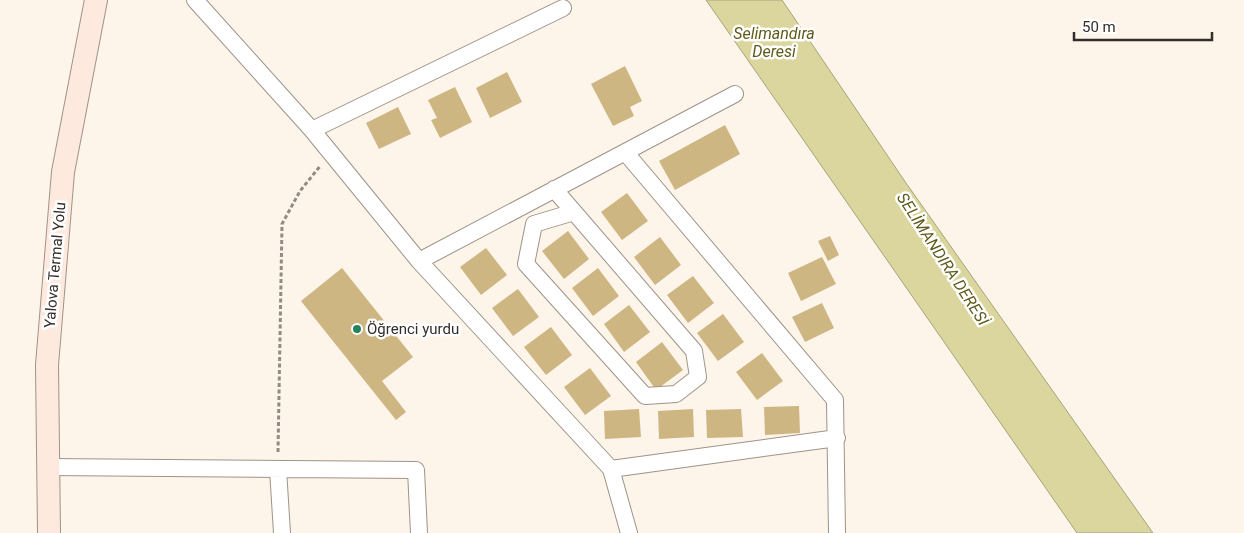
<svg xmlns="http://www.w3.org/2000/svg" width="1244" height="533" viewBox="0 0 1244 533" font-family="Roboto,sans-serif">
<style>
.water{fill:#dad69d;stroke:#a8a37a}
.building{fill:#ceb682}
.lines{fill:none;stroke-linecap:round;stroke-linejoin:round}
.street-casing{stroke:#9e9388;stroke-width:18}
.secondary-casing{stroke:#9e9388;stroke-width:24}
.path{stroke:#928b84;stroke-width:3;stroke-dasharray:4 2.5;stroke-linecap:butt}
.street{stroke:#fff;stroke-width:16}
.secondary{stroke:#fde9de;stroke-width:22}
.poi-dot{fill:#23835b;stroke:#fff;stroke-width:2}
.labels{text-anchor:middle;dominant-baseline:central;stroke-width:5;stroke-linejoin:round;paint-order:stroke}
.street-label{font-size:15px;fill:#322d29;stroke:#fff}
.poi-label{font-size:15px;fill:#322d29;stroke:#fff;text-anchor:start}
.water-label{font-size:16px;font-style:italic;fill:#5f5a1a;stroke:#fff}
</style>
<rect width="100%" height="100%" fill="#fdf4ea"/>
<path class="water" d="M 706,0 L 782,0 L 906,183 L 1153,533 L 1077,533 Z"/>
<path class="building" d="M 625,66 L 642,101 L 630,107 L 634,116 L 613,126 L 591,84 Z
M 507,72 L 522,102 L 490,118 L 476,88 Z
M 455,87 L 472,122 L 440,138 L 431,120 L 437,118 L 428,100 Z
M 398,107 L 411,134 L 379,149 L 366,123 Z
M 725,125 L 740,154 L 675,190 L 659,161 Z
M 627,193 L 648,221 L 622,240 L 601,212 Z
M 568,231 L 589,259 L 564,279 L 542,251 Z
M 830,236 L 839,255 L 828,261 L 818,241 Z
M 660,237 L 681,265 L 655,285 L 634,257 Z
M 486,248 L 507,275 L 481,295 L 460,267 Z
M 822,257 L 836,284 L 801,301 L 788,273 Z
M 342,268 L 413,357 L 382,381 L 406,412 L 396,420 L 301,301 Z
M 598,268 L 619,296 L 593,316 L 572,288 Z
M 693,276 L 714,303 L 688,323 L 667,295 Z
M 518,289 L 539,317 L 513,336 L 492,308 Z
M 822,303 L 834,328 L 805,342 L 792,317 Z
M 629,305 L 650,332 L 624,352 L 604,324 Z
M 723,314 L 744,342 L 718,361 L 697,333 Z
M 551,327 L 572,355 L 546,375 L 524,347 Z
M 662,342 L 683,370 L 656,390 L 636,362 Z
M 762,353 L 783,381 L 757,400 L 736,372 Z
M 590,368 L 611,396 L 585,415 L 564,387 Z
M 799,406 L 800,433 L 765,435 L 764,407 Z
M 639,409 L 641,437 L 605,439 L 604,411 Z
M 693,409 L 694,437 L 659,439 L 658,411 Z
M 741,409 L 743,437 L 707,438 L 706,410 Z"/>
<g class="lines">
<g class="street-casing">
<path id="street" d="M 195,0 L 312,130 L 419,261 L 611,469 L 629,533
M 312,130 L 563,8
M 625,152 L 835,400 L 837,533
M 554,189 L 574,212 L 694,351 L 698,377 L 676,394 L 645,396 L 526,264 L 534,224 L 574,212
M 419,261 L 735,94
M 48,467 L 416,470 L 419,533
M 278,469 L 282,533
M 611,469 L 837,438"/>
</g>
<g class="secondary-casing">
<path id="secondary" d="M 49,533 L 47,365 L 63,172 L 96,0"/>
</g>
<path class="path" d="M 278,452 L 282,224 L 300,191 L 321,165"/>
<use href="#street" class="street"/>
<use href="#secondary" class="secondary"/>
</g>
<circle class="poi-dot" cx="357" cy="329" r="5"/>
<g class="labels">
<g class="street-label">
<text transform="translate(55 265) rotate(-85)">Yalova Termal Yolu</text>
</g>
<g class="poi-label">
<text x="367" y="329">Öğrenci yurdu</text>
</g>
<g class="water-label">
<text x="774" y="33">Selimandıra<tspan x="774" dy="18">Deresi</tspan></text>
<text transform="translate(943 259) rotate(57)">SELİMANDIRA DERESİ</text>
</g>
</g>
<path d="M1074 32v8h138v-8" fill="none" stroke="#322d29" stroke-width="2.5"/>
<text x="1082" y="32" font-size="15" fill="#322d29" stroke="#ffffff" stroke-width="4" paint-order="stroke">50 m</text>
</svg>
